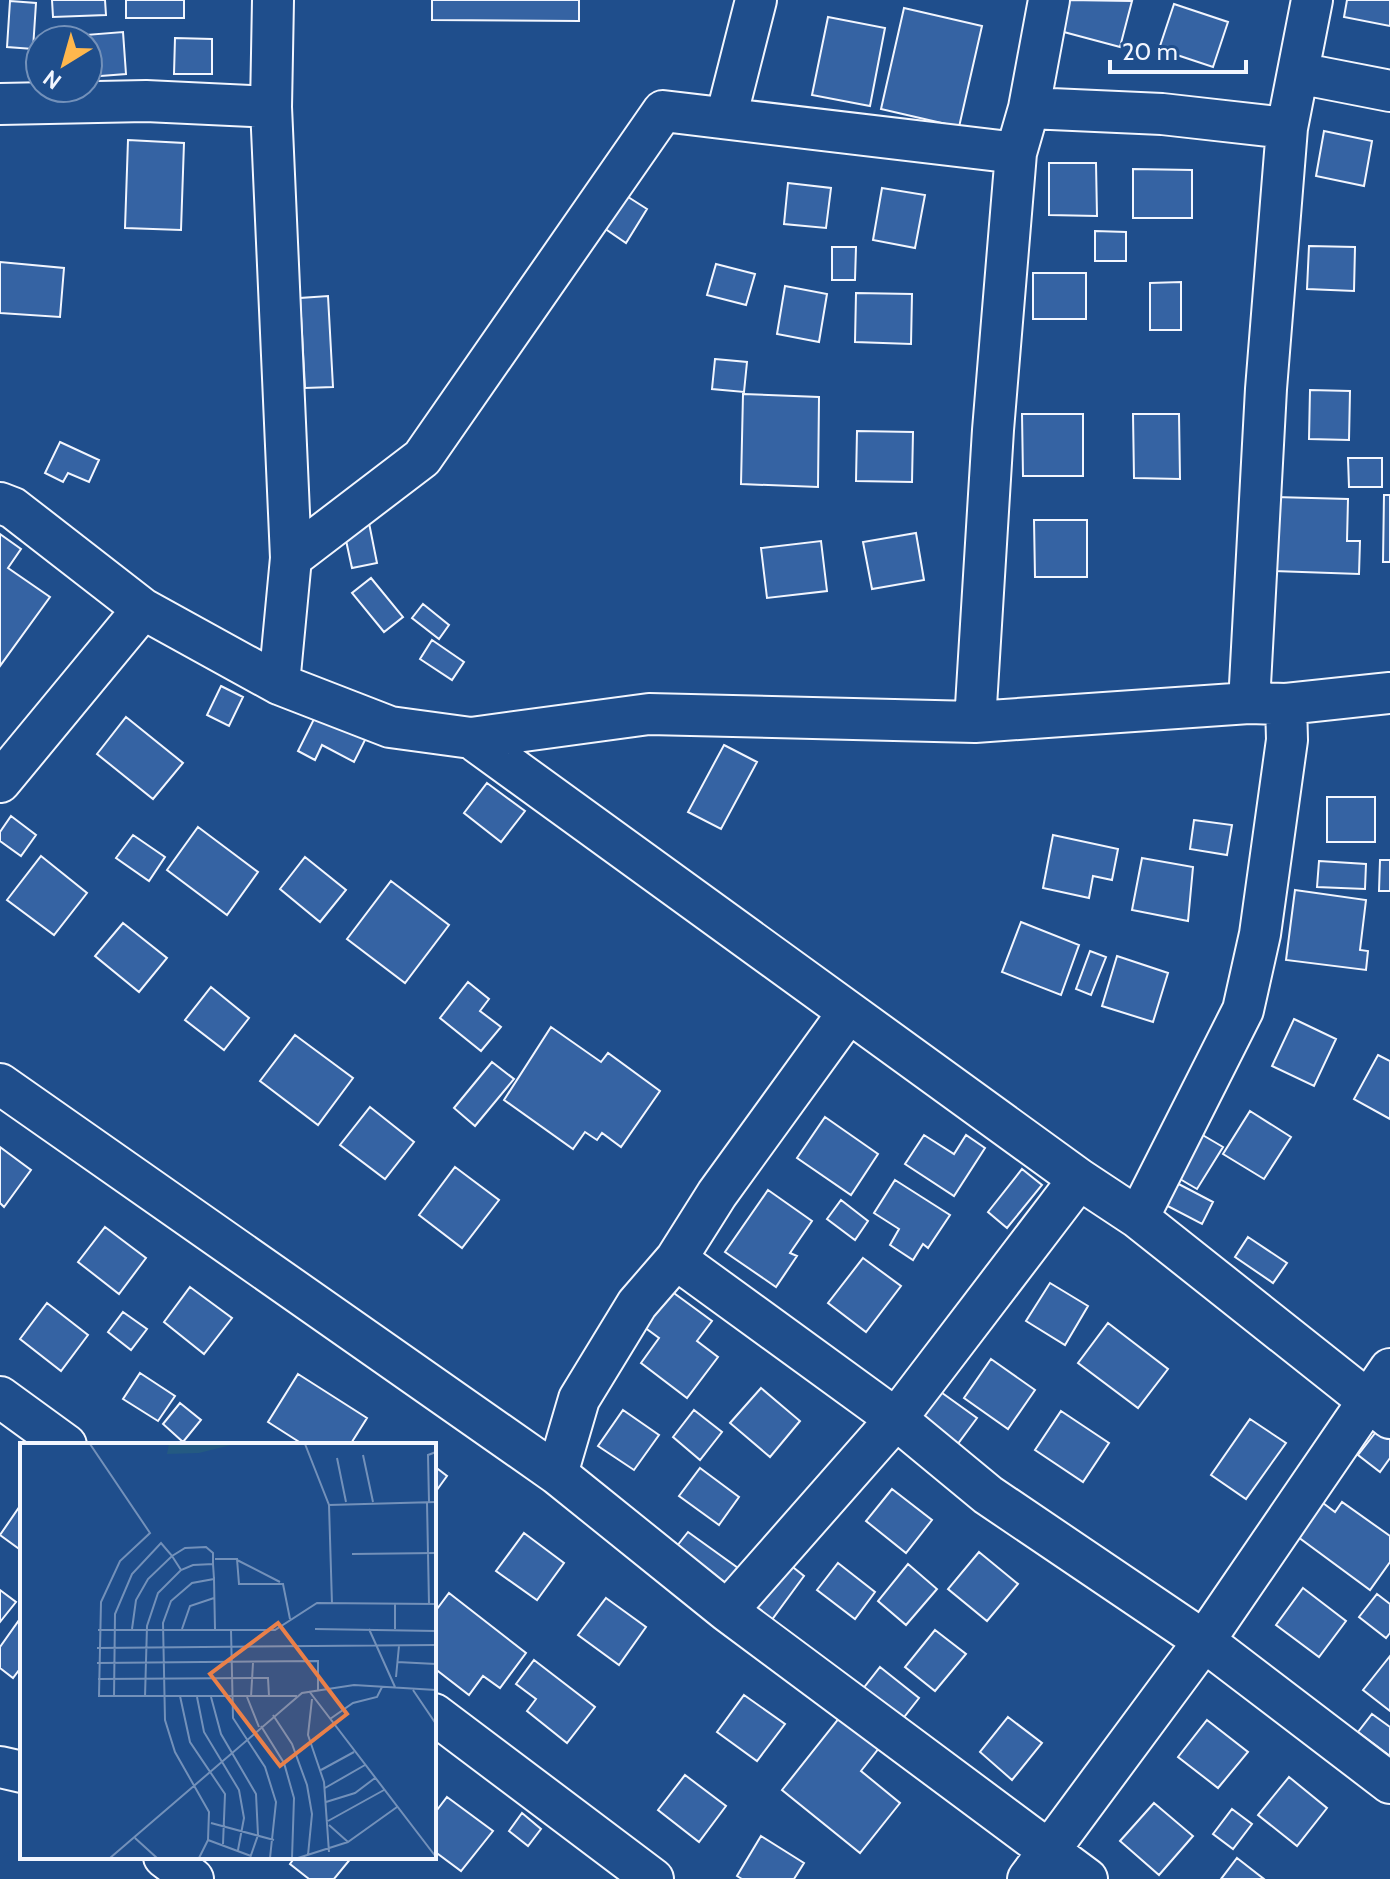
<svg xmlns="http://www.w3.org/2000/svg" width="1390" height="1879" viewBox="0 0 1390 1879" font-family="Cabin,sans-serif">
<style>
.building{fill:#3563a3;stroke:#f2f6ff;stroke-width:2}
.lines{fill:none;stroke-linecap:round;stroke-linejoin:round}
.minor-casing{stroke:#f2f6ff;stroke-width:44}
.minor{stroke:#1f4e8c;stroke-width:40}
.inset-road{fill:none;stroke:#7391ba;stroke-width:2}
.view{fill:#ea8049;fill-opacity:0.15;stroke:#ea8049;stroke-width:4}
.inset-edge{fill:none;stroke:#f2f6ff;stroke-width:4}
</style>
<rect width="100%" height="100%" fill="#1f4e8c"/>
<path class="building" d="M 52,0 L 105,0 L 106,15 L 53,17 Z
M 126,0 L 184,0 L 184,18 L 126,18 Z
M 432,0 L 579,0 L 579,21 L 432,20 Z
M 1067,0 L 1132,1 L 1120,47 L 1060,31 Z
M 1347,0 L 1390,0 L 1390,26 L 1344,17 Z
M 10,1 L 36,3 L 33,49 L 7,47 Z
M 1174,4 L 1228,22 L 1213,67 L 1159,49 Z
M 904,8 L 982,26 L 959,127 L 881,109 Z
M 828,17 L 885,28 L 870,106 L 812,95 Z
M 123,32 L 126,74 L 88,77 L 88,40 L 85,35 Z
M 175,38 L 212,39 L 212,74 L 174,74 Z
M 1324,131 L 1372,141 L 1364,186 L 1316,176 Z
M 128,140 L 184,143 L 181,230 L 125,228 Z
M 1049,163 L 1096,163 L 1097,216 L 1049,215 Z
M 1133,169 L 1192,170 L 1192,218 L 1133,218 Z
M 788,183 L 831,188 L 826,228 L 784,224 Z
M 882,188 L 925,195 L 915,248 L 873,240 Z
M 625,195 L 647,209 L 626,243 L 604,228 Z
M 1095,231 L 1126,232 L 1126,261 L 1095,261 Z
M 1309,246 L 1355,247 L 1354,291 L 1307,289 Z
M 832,247 L 856,247 L 855,280 L 832,280 Z
M 0,262 L 64,268 L 60,317 L 0,313 Z
M 716,264 L 755,274 L 746,305 L 707,295 Z
M 1033,273 L 1086,273 L 1086,319 L 1033,319 Z
M 1181,282 L 1181,330 L 1150,330 L 1150,283 Z
M 785,286 L 827,294 L 819,342 L 777,334 Z
M 856,293 L 912,294 L 911,344 L 855,342 Z
M 328,296 L 333,387 L 305,388 L 300,298 Z
M 715,359 L 747,362 L 744,392 L 712,389 Z
M 1310,390 L 1350,391 L 1349,440 L 1309,439 Z
M 743,394 L 819,397 L 818,487 L 741,484 Z
M 1022,414 L 1083,414 L 1083,476 L 1023,476 Z
M 1133,414 L 1179,414 L 1180,479 L 1134,478 Z
M 857,431 L 913,432 L 912,482 L 856,481 Z
M 60,442 L 99,460 L 89,482 L 68,473 L 63,482 L 45,473 Z
M 1348,458 L 1382,458 L 1382,487 L 1349,487 Z
M 1384,495 L 1390,495 L 1390,562 L 1383,562 Z
M 1275,497 L 1348,499 L 1347,541 L 1360,541 L 1359,574 L 1274,571 Z
M 368,518 L 377,563 L 352,568 L 342,522 Z
M 1034,520 L 1087,520 L 1087,577 L 1035,577 Z
M 916,533 L 924,580 L 872,589 L 863,542 Z
M 0,534 L 21,549 L 8,568 L 50,597 L 0,666 Z
M 821,541 L 827,591 L 767,598 L 761,548 Z
M 371,578 L 403,617 L 384,632 L 352,593 Z
M 423,604 L 449,625 L 439,639 L 412,618 Z
M 432,640 L 464,662 L 452,680 L 420,659 Z
M 221,686 L 243,697 L 229,726 L 207,715 Z
M 325,697 L 374,722 L 354,762 L 322,745 L 315,760 L 298,751 Z
M 126,717 L 183,763 L 153,799 L 97,754 Z
M 724,745 L 757,762 L 721,829 L 688,812 Z
M 487,783 L 525,811 L 501,842 L 464,813 Z
M 1327,797 L 1375,797 L 1375,842 L 1327,842 Z
M 11,816 L 36,835 L 21,856 L 0,841 L 0,832 Z
M 1194,820 L 1232,825 L 1227,855 L 1190,849 Z
M 198,827 L 258,872 L 227,915 L 167,870 Z
M 133,835 L 165,857 L 149,881 L 116,858 Z
M 1053,835 L 1118,849 L 1112,880 L 1093,876 L 1089,898 L 1043,888 Z
M 41,856 L 87,893 L 54,935 L 7,900 Z
M 305,857 L 346,890 L 320,922 L 280,889 Z
M 1142,858 L 1193,867 L 1188,921 L 1132,910 Z
M 1380,860 L 1390,860 L 1390,891 L 1379,891 Z
M 1319,861 L 1366,864 L 1365,889 L 1317,887 Z
M 391,881 L 449,925 L 405,983 L 347,939 Z
M 1295,890 L 1366,900 L 1360,950 L 1368,951 L 1366,970 L 1286,960 Z
M 1021,922 L 1079,945 L 1061,995 L 1002,972 Z
M 123,923 L 167,958 L 139,992 L 95,956 Z
M 1090,951 L 1106,957 L 1091,995 L 1076,989 Z
M 1117,956 L 1168,973 L 1153,1022 L 1102,1006 Z
M 468,982 L 489,999 L 480,1011 L 501,1027 L 481,1051 L 440,1018 Z
M 211,987 L 249,1018 L 224,1050 L 185,1020 Z
M 1294,1019 L 1336,1039 L 1314,1086 L 1272,1066 Z
M 551,1027 L 601,1062 L 608,1053 L 660,1091 L 621,1147 L 602,1133 L 597,1140 L 585,1132 L 573,1149 L 504,1100 Z
M 295,1035 L 353,1078 L 318,1125 L 260,1081 Z
M 1378,1055 L 1390,1061 L 1390,1119 L 1354,1099 Z
M 492,1062 L 514,1079 L 475,1126 L 454,1108 Z
M 370,1107 L 414,1142 L 385,1179 L 340,1145 Z
M 1250,1111 L 1291,1137 L 1264,1179 L 1223,1154 Z
M 825,1117 L 878,1154 L 851,1195 L 797,1158 Z
M 1194,1130 L 1223,1147 L 1197,1189 L 1168,1172 Z
M 924,1135 L 954,1154 L 966,1135 L 985,1148 L 954,1196 L 905,1164 Z
M 0,1147 L 31,1170 L 4,1207 L 0,1203 Z
M 455,1167 L 499,1200 L 462,1248 L 419,1215 Z
M 1022,1169 L 1042,1185 L 1007,1228 L 988,1212 Z
M 895,1180 L 950,1215 L 928,1248 L 923,1244 L 913,1260 L 890,1245 L 899,1229 L 874,1213 Z
M 1171,1180 L 1213,1202 L 1202,1224 L 1160,1202 Z
M 768,1190 L 812,1221 L 790,1253 L 797,1256 L 776,1287 L 725,1252 Z
M 841,1200 L 868,1221 L 855,1240 L 827,1219 Z
M 105,1227 L 146,1258 L 119,1294 L 78,1262 Z
M 1248,1237 L 1287,1263 L 1273,1283 L 1235,1257 Z
M 863,1258 L 901,1286 L 866,1332 L 828,1303 Z
M 1050,1283 L 1088,1306 L 1065,1345 L 1026,1321 Z
M 190,1287 L 232,1318 L 204,1354 L 164,1322 Z
M 667,1288 L 712,1321 L 697,1341 L 718,1357 L 687,1398 L 641,1363 L 659,1338 L 640,1324 Z
M 47,1303 L 88,1335 L 61,1371 L 20,1339 Z
M 123,1312 L 147,1329 L 131,1350 L 108,1332 Z
M 1108,1323 L 1168,1369 L 1138,1408 L 1078,1363 Z
M 991,1359 L 1035,1390 L 1008,1429 L 964,1398 Z
M 140,1373 L 175,1396 L 158,1421 L 123,1399 Z
M 298,1374 L 367,1418 L 350,1445 L 320,1442 L 304,1445 L 268,1422 Z
M 761,1388 L 800,1421 L 770,1457 L 730,1423 Z
M 938,1390 L 977,1418 L 954,1449 L 916,1421 Z
M 180,1403 L 201,1420 L 183,1442 L 163,1424 Z
M 623,1410 L 659,1435 L 634,1470 L 598,1446 Z
M 694,1410 L 722,1432 L 700,1460 L 673,1437 Z
M 1061,1411 L 1109,1443 L 1083,1482 L 1035,1450 Z
M 1250,1419 L 1286,1443 L 1246,1499 L 1211,1475 Z
M 1379,1428 L 1390,1437 L 1390,1458 L 1380,1472 L 1358,1455 Z
M 434,1466 L 447,1476 L 434,1494 Z
M 700,1468 L 739,1497 L 719,1525 L 679,1496 Z
M 892,1489 L 932,1520 L 906,1553 L 866,1521 Z
M 1319,1500 L 1335,1512 L 1342,1502 L 1390,1536 L 1390,1562 L 1370,1590 L 1294,1534 Z
M 22,1503 L 22,1551 L 0,1535 Z
M 688,1532 L 738,1568 L 723,1588 L 673,1551 Z
M 524,1533 L 564,1563 L 537,1600 L 496,1571 Z
M 979,1552 L 1018,1584 L 987,1621 L 948,1589 Z
M 784,1560 L 804,1576 L 768,1625 L 747,1609 Z
M 838,1563 L 875,1592 L 855,1619 L 817,1590 Z
M 908,1564 L 937,1589 L 906,1625 L 878,1601 Z
M 1303,1588 L 1346,1621 L 1319,1657 L 1276,1625 Z
M 0,1590 L 16,1602 L 0,1622 Z
M 449,1593 L 526,1653 L 500,1688 L 483,1676 L 469,1695 L 434,1668 L 434,1613 Z
M 1377,1594 L 1390,1604 L 1390,1633 L 1386,1638 L 1359,1617 Z
M 606,1598 L 646,1627 L 619,1665 L 578,1635 Z
M 22,1616 L 22,1666 L 13,1678 L 0,1668 L 0,1647 Z
M 935,1630 L 966,1654 L 935,1691 L 905,1667 Z
M 1390,1656 L 1390,1711 L 1363,1690 Z
M 534,1660 L 595,1707 L 567,1743 L 527,1711 L 536,1699 L 516,1684 Z
M 880,1667 L 919,1698 L 901,1721 L 862,1690 Z
M 744,1695 L 785,1724 L 757,1761 L 717,1732 Z
M 844,1712 L 883,1743 L 861,1771 L 900,1803 L 860,1853 L 782,1790 Z
M 1372,1714 L 1390,1727 L 1390,1756 L 1358,1732 Z
M 1008,1717 L 1042,1743 L 1012,1780 L 980,1752 Z
M 1207,1720 L 1248,1752 L 1218,1788 L 1178,1757 Z
M 685,1775 L 726,1806 L 699,1842 L 658,1810 Z
M 1289,1777 L 1327,1808 L 1297,1846 L 1258,1815 Z
M 447,1797 L 493,1831 L 461,1871 L 434,1851 L 434,1814 Z
M 1154,1803 L 1193,1836 L 1159,1875 L 1120,1841 Z
M 1232,1809 L 1252,1824 L 1233,1849 L 1213,1834 Z
M 522,1813 L 541,1829 L 528,1846 L 509,1831 Z
M 761,1836 L 804,1863 L 794,1879 L 742,1879 L 737,1876 Z
M 295,1857 L 352,1857 L 334,1879 L 309,1879 L 290,1864 Z
M 1237,1858 L 1264,1879 L 1221,1879 Z"/>
<g class="lines">
<g class="minor-casing">
<path id="minor" d="M 273,0 L 271,107 L 291,558 L 279,684
M 1298,73 L 1390,91
M 0,104 L 146,101 L 271,107
M 1029,108 L 1162,114 L 1287,128
M 726,118 L 756,0
M 0,503 L 13,508 L 143,609 L 279,684 L 390,727 L 471,738 L 649,714 L 975,722 L 1249,703 L 1286,704 L 1390,693
M 291,558 L 422,458 L 663,111 L 1016,153
M 1249,703 L 1266,389 L 1287,128 L 1312,0
M 975,722 L 993,430 L 1016,153 L 1029,108 L 1049,0
M 471,738 L 1079,1179 L 1138,1218 L 1390,1418
M 0,782 L 143,609
M 848,1013 L 717,1194 L 676,1259 L 896,1419 L 988,1495 L 1204,1641 L 1390,1783
M 0,1084 L 557,1474 L 727,1611 L 1087,1879
M 1138,1218 L 1243,1010 L 1260,934 L 1287,740 L 1286,704
M 0,1397 L 66,1445
M 557,1474 L 579,1399 L 637,1304 L 676,1259
M 727,1611 L 896,1419 L 1079,1179
M 434,1714 L 653,1879
M 0,1767 L 22,1772
M 164,1857 L 193,1879
M 1028,1879 L 1204,1641 L 1390,1369"/>
</g>
<use href="#minor" class="minor"/>
</g>
<g transform="translate(20 1443)">
<rect width="416" height="416" fill="#1f4e8c"/>
<path d="M 149,1 L 215,1 L 179,10 L 147,11 Z" fill="#245a82"/>
<path class="inset-road" d="M 70,1 L 130,90 L 100,118 L 81,159 L 79,253 L 277,253M 285,1 L 309,62 L 312,161M 343,12 L 353,59M 317,15 L 326,59M 409,59 L 408,12 L 416,9M 407,60 L 409,161M 309,62 L 416,59M 332,111 L 416,110M 195,116 L 217,116 L 219,141 L 263,141 L 270,176M 217,117 L 260,139M 112,186 L 116,157 L 128,136 L 152,113 L 161,127M 162,186 L 170,163 L 194,155M 295,186 L 416,188M 349,186 L 375,244M 375,186 L 375,161M 78,187 L 255,187 L 297,160 L 416,161M 211,187 L 213,275 L 245,324 L 256,359 L 250,415M 77,205 L 416,202M 377,219 L 416,221M 77,220 L 298,218 L 298,247M 376,234 L 379,203M 78,236 L 248,235 L 249,253M 393,247 L 416,281M 289,248 L 416,414M 160,253 L 170,299 L 205,351 L 203,401M 94,254 L 95,171 L 112,131 L 141,100 L 152,113 L 165,105 L 186,104 L 193,110 L 193,121M 125,254 L 127,183 L 138,150 L 161,127 L 173,122 L 193,121 L 194,136M 177,254 L 184,289 L 219,347 L 224,375 L 218,407M 191,254 L 201,291 L 236,351 L 238,392 L 230,415M 227,254 L 239,284M 231,254 L 233,220M 292,256 L 288,292 L 304,339 L 309,409M 253,272 L 272,301 L 287,342 L 292,371 L 288,412M 310,276 L 333,260 L 357,254 L 362,244M 241,283 L 264,320 L 274,355 L 272,415M 301,327 L 334,309M 305,345 L 345,322M 306,359 L 335,350 L 355,335M 308,378 L 364,347M 191,380 L 254,397M 309,382 L 328,399 L 377,364M 115,395 L 137,415M 188,397 L 231,413M 90,415 L 282,250 L 334,242 L 416,247M 179,415 L 188,397 L 189,369 L 155,309 L 145,277 L 143,180 L 151,158 L 172,140 L 194,136 L 195,186M 278,415 L 328,399"/>
<path class="view" d="M 258,180 L 327,271 L 260,323 L 190,231 Z"/>
<rect width="416" height="416" class="inset-edge"/>
</g>
<g transform="translate(64 64) rotate(217)"><circle r="38" fill="#1f4e8c" stroke="#7391ba" stroke-width="2"/>
<path d="M0-6L14 30L0 20L-14 30Z" fill="#ffb74d"/>
<text y="-12" font-size="22" font-weight="bold" text-anchor="middle" fill="#f2f6ff">N</text>
</g>
<path d="M1110 60v12h136v-12" fill="none" stroke="#f2f6ff" stroke-width="4"/>
<text x="1122" y="60" font-size="24" fill="#f2f6ff" stroke="#1f4e8c" stroke-width="6" paint-order="stroke">20 m</text>
</svg>
